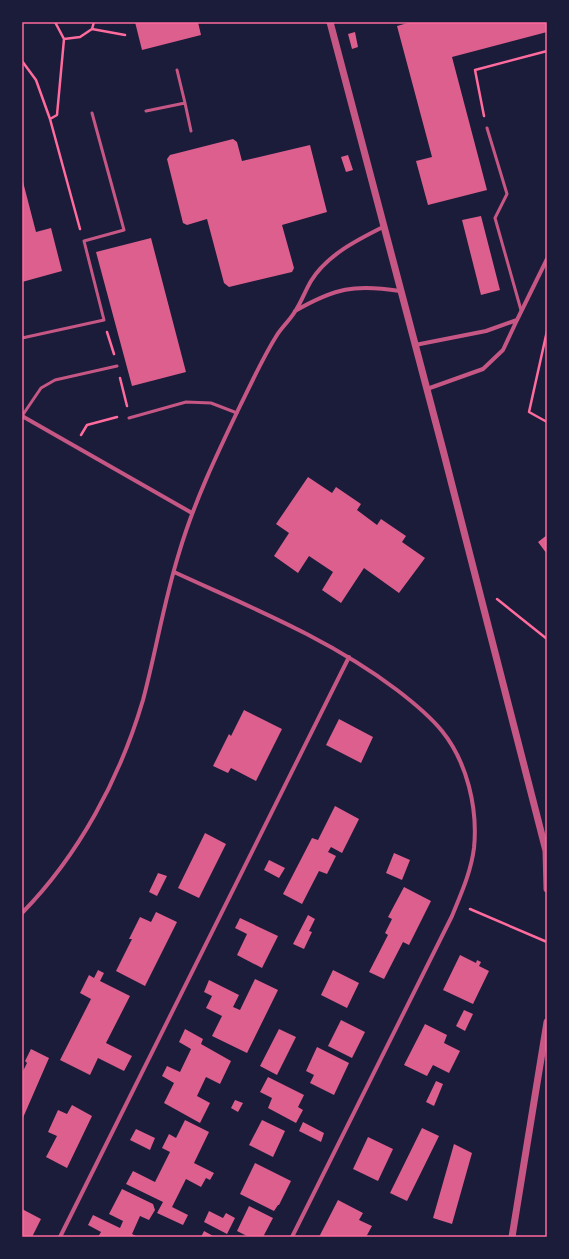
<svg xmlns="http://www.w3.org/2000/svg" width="569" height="1259" viewBox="0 0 569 1259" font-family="Quicksand,sans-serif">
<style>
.building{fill:#dd5f8e}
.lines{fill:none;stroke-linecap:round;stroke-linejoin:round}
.path{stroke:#ff6b9d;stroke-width:2.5}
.service{stroke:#c65784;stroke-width:3}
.minor{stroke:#c65784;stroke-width:4}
.tertiary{stroke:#c65784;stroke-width:7}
.neatline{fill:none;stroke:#ff6b9d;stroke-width:1.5}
</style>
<rect width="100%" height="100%" fill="#1b1b3a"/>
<path class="building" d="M 135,22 L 198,22 L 201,35 L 142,50 Z
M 411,22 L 547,22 L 547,32 L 452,57 L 487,190 L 428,205 L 416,161 L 432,157 L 397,26 Z
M 355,32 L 358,47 L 352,49 L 348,34 Z
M 233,139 L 237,142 L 242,161 L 310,145 L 327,212 L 282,225 L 294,268 L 292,272 L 229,287 L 224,283 L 207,219 L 187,225 L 183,223 L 167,159 L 170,155 Z
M 348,155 L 353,170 L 346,172 L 341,157 Z
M 22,178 L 36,232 L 51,228 L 62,271 L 22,282 Z
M 481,216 L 500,290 L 481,295 L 462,220 Z
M 151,238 L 186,372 L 132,386 L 96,252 Z
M 308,477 L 332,493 L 336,487 L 361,504 L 357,510 L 377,525 L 381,519 L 406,536 L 402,542 L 425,558 L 399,593 L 364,568 L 341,603 L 322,590 L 333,572 L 309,556 L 298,573 L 274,556 L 289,533 L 276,524 Z
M 547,535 L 547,554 L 538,542 Z
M 244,710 L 282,729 L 256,781 L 231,768 L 228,773 L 213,766 L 229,734 L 231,736 Z
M 339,719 L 373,737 L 361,763 L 326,745 Z
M 335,806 L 359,819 L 342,853 L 331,847 L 328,852 L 336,856 L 327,874 L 319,871 L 302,904 L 283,894 L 312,838 L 318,840 Z
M 205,833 L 226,844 L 199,898 L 178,888 Z
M 394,853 L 410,860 L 402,880 L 386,873 Z
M 269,860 L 285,868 L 279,878 L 264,870 Z
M 158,873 L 167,876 L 157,896 L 149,892 Z
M 404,887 L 431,901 L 409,945 L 403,942 L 384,979 L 369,972 L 388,935 L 385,933 L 392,919 L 388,917 Z
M 156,912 L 177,922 L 145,986 L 116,971 L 132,939 L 129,939 L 140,917 L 151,922 Z
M 308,915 L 315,919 L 309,931 L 312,932 L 304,949 L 293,944 Z
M 240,918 L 278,936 L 262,968 L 237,955 L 247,934 L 235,928 Z
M 460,955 L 476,963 L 477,960 L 481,962 L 479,966 L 489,971 L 473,1004 L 443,990 Z
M 98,970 L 104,973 L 100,981 L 130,996 L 106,1043 L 132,1056 L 124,1071 L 98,1058 L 90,1075 L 60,1060 L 91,999 L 80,993 L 89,975 L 94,978 Z
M 333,970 L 359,983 L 347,1008 L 321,995 Z
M 255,979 L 278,990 L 247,1053 L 212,1036 L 222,1016 L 206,1008 L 212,996 L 204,992 L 209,980 L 239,995 L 233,1007 L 240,1010 Z
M 464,1010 L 473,1014 L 465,1031 L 456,1026 Z
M 341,1020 L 365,1032 L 352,1058 L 328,1046 Z
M 425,1024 L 447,1035 L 444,1043 L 460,1051 L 449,1073 L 433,1065 L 427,1076 L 404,1065 Z
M 185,1029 L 203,1039 L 201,1044 L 231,1061 L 220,1084 L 206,1077 L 197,1096 L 210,1103 L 200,1123 L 164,1103 L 174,1083 L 162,1076 L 167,1066 L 180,1072 L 191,1049 L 179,1042 Z
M 279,1029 L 296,1037 L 277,1075 L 260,1066 Z
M 317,1047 L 349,1063 L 334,1095 L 310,1083 L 314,1075 L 306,1071 Z
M 31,1049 L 49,1058 L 22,1120 L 22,1073 L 27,1063 L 25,1061 Z
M 268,1077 L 304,1095 L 298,1107 L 303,1110 L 296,1123 L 268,1108 L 272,1098 L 260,1092 Z
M 436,1081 L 443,1084 L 434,1106 L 426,1102 Z
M 235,1100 L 243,1103 L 238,1112 L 231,1108 Z
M 72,1105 L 92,1116 L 67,1168 L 46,1157 L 57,1136 L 48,1132 L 58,1110 L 67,1114 Z
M 185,1120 L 209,1132 L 194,1163 L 214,1173 L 210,1180 L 206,1178 L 201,1187 L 186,1179 L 172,1207 L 188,1215 L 183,1225 L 157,1213 L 163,1202 L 126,1184 L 133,1171 L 155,1182 L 170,1152 L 162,1148 L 169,1134 L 176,1138 Z
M 262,1120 L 285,1131 L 273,1157 L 249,1145 Z
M 303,1122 L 324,1133 L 321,1142 L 299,1131 Z
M 422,1128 L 439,1136 L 407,1201 L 390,1193 Z
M 136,1129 L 155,1138 L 150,1150 L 130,1140 Z
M 368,1137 L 393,1149 L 378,1181 L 353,1169 Z
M 454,1144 L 472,1153 L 452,1224 L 433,1218 Z
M 255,1163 L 291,1181 L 279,1205 L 278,1205 L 274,1211 L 240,1194 Z
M 122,1189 L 153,1204 L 155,1210 L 149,1220 L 140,1216 L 132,1234 L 138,1237 L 98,1237 L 101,1232 L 88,1225 L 93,1215 L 120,1228 L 123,1221 L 109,1214 Z
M 338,1200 L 363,1213 L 359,1220 L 372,1226 L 366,1237 L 319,1237 Z
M 249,1206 L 273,1218 L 263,1237 L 249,1237 L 237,1231 Z
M 22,1209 L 41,1219 L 32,1237 L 22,1237 Z
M 209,1211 L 223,1218 L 226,1213 L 235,1218 L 227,1234 L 204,1222 Z
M 204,1231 L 215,1237 L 201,1237 Z"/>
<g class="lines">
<path class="path" d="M 55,22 L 64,39
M 92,29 L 94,22
M 22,61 L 36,80 L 50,119
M 484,116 L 475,70 L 547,51
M 80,229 L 50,119 L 57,115 L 64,39 L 80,37 L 92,29 L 125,35
M 547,331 L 529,412 L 547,422
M 107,332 L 114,354
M 120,378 L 127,406
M 81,435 L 87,425 L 117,417
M 497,599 L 547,639
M 470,909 L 547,942"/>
<path class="service" d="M 185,103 L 191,131
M 146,111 L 185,103 L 177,70
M 487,128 L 507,194 L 495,218 L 521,310
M 22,338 L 104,320 L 84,241 L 124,230 L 92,113
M 22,416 L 41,388 L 55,380 L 117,366
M 129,418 L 186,402 L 211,403 L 237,413"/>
<path class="minor" d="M 295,311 C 335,288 354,284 400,291
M 517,320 L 547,259
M 415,345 L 486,331 L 517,320 L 503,350 L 483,369 L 427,389
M 22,416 L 192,513
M 174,572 C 250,607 330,639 397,690 C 414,703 429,715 442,731 C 467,762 478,808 474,848 C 471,872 461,894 452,916 L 292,1237
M 22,913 C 79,855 120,778 143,700 C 156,651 164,601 179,553 C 194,502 217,454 240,406 C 252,382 263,357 277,335 C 282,327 289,321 294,313 C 301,303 305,291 311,281 C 327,255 357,240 383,227
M 60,1237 L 349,657"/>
<path class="tertiary" d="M 330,22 L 443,450 L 546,851 L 547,889
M 512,1237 L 547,1022"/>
</g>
<rect width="569" height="1259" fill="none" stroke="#1b1b3a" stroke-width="46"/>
<rect x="23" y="23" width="523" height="1213" class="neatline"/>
</svg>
